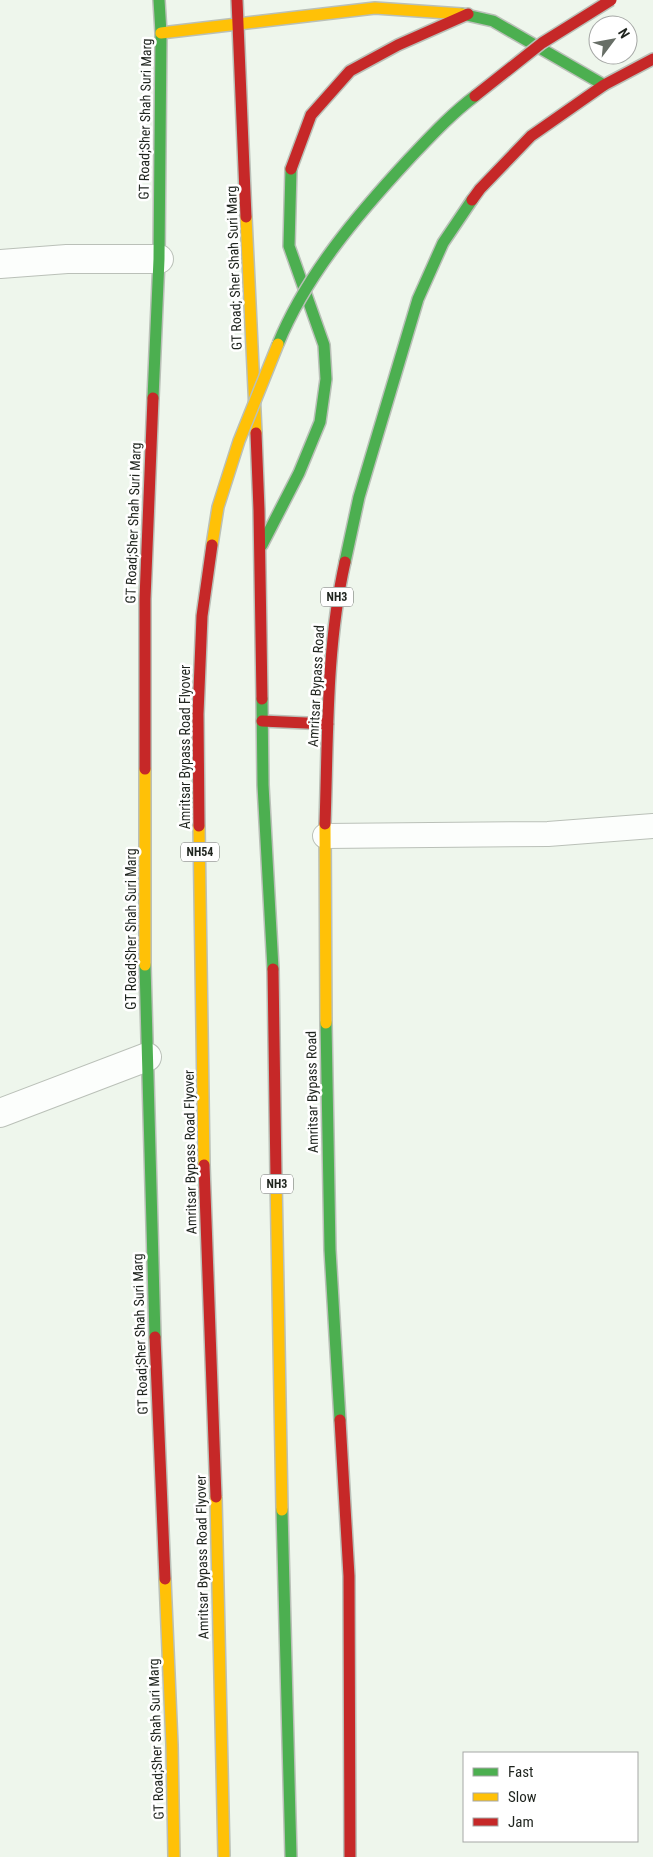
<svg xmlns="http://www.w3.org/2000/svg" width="653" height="1857" viewBox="0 0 653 1857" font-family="'Roboto Condensed',sans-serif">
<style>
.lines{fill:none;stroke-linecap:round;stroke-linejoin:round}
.lane-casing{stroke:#bac0b8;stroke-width:26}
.street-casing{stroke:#bac0b8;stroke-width:30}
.fast-casing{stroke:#bac0b8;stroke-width:14}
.slow-casing{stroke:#bac0b8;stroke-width:14}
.jam-casing{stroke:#bac0b8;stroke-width:14}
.lane{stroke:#fcfefc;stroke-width:24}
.street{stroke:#fcfefc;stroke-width:28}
.fast{stroke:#4caf50;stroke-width:11}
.slow{stroke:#ffc107;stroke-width:11}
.jam{stroke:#c62828;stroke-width:11}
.fast-bridge-casing{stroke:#bac0b8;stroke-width:14;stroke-linecap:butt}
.slow-bridge-casing{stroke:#bac0b8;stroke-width:14;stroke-linecap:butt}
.jam-bridge-casing{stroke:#bac0b8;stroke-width:14;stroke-linecap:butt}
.fast-bridge{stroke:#4caf50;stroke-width:11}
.slow-bridge{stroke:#ffc107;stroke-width:11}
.jam-bridge{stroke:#c62828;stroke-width:11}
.labels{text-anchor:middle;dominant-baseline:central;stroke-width:5;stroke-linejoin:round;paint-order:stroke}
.shield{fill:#fff;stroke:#626662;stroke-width:1}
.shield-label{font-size:12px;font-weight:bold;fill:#1f241e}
.street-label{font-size:14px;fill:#1f241e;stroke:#fff}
</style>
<rect width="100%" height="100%" fill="#eef6ec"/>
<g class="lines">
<g class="lane-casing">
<path id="lane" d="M 325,836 L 548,834 L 653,826"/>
</g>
<g class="street-casing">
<path id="street" d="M 0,264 L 67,259 L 159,259
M 0,1113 L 147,1057"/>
</g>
<g class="fast-casing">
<path id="fast" d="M 462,14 L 493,21 L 604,85
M 153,398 L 159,259 L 161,33 L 159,0
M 262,545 L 299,473 L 320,422 L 326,379 L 324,345 L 289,246 L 291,169
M 345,562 L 359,497 L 418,299 L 443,243 L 472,200
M 262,699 L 263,785 L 273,969
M 145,965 L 155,1337
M 326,1023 L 330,1250 L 340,1420
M 282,1510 L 291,1857"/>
</g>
<g class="slow-casing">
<path id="slow" d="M 161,33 L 375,8 L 462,14
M 246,217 L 256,433
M 145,769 L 145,965
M 325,824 L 326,1023
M 276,1177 L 282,1510
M 165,1579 L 172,1745 L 174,1857"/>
</g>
<g class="jam-casing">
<path id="jam" d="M 237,0 L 246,217
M 291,169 L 311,115 L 350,71 L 398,45 L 468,14
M 472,200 L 480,189 L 531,136 L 604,85 L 653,59
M 256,433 L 259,510 L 262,699
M 262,721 L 328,724
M 145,769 L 145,599 L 153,398
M 325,824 C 328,737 326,647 345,562
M 273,969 L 276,1177
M 155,1337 L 165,1579
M 340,1420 L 349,1576 L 350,1857"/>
</g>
<use href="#lane" class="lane"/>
<use href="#street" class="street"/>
<use href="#fast" class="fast"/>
<use href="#slow" class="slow"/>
<use href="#jam" class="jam"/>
<g class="fast-bridge-casing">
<path id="fast-bridge" d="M 278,344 C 306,275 358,214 409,159 C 430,137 450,115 475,96"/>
</g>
<g class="slow-bridge-casing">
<path id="slow-bridge" d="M 212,545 L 218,507 L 239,441 L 278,344
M 199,826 L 204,1165
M 216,1497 L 224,1857"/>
</g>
<g class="jam-bridge-casing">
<path id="jam-bridge" d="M 475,96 L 542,43 L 611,0
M 199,826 L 198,714 L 202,616 L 212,545
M 204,1165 L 216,1497"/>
</g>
<use href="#fast-bridge" class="fast-bridge"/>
<use href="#slow-bridge" class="slow-bridge"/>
<use href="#jam-bridge" class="jam-bridge"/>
</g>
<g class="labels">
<g class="shield">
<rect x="321" y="587.5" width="32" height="19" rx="4"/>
<rect x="181" y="842.5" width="38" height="19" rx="4"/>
<rect x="261" y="1174.5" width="32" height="19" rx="4"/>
</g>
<g class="shield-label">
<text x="337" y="597">NH3</text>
<text x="200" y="852">NH54</text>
<text x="277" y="1184">NH3</text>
</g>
<g class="street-label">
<text transform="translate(145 119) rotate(-89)">GT Road;Sher Shah Suri Marg</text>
<text transform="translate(234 268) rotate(-92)">GT Road; Sher Shah Suri Marg</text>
<text transform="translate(133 523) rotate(-88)">GT Road;Sher Shah Suri Marg</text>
<text transform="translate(316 686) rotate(-87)">Amritsar Bypass Road</text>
<text transform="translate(185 747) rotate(-90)">Amritsar Bypass Road Flyover</text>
<text transform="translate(131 929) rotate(-90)">GT Road;Sher Shah Suri Marg</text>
<text transform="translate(312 1092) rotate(-91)">Amritsar Bypass Road</text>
<text transform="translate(190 1152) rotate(-91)">Amritsar Bypass Road Flyover</text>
<text transform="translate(140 1334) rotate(-92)">GT Road;Sher Shah Suri Marg</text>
<text transform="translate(202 1557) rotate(-91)">Amritsar Bypass Road Flyover</text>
<text transform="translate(156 1739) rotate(-92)">GT Road;Sher Shah Suri Marg</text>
</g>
</g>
<rect x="463" y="1752" width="175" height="90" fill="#ffffff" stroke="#a5a7a5"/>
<rect x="473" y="1768" width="25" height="8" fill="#4caf50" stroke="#a5a7a5"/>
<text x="508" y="1777" font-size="15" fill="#1f241e">Fast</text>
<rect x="473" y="1793" width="25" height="8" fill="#ffc107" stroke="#a5a7a5"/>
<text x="508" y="1802" font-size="15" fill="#1f241e">Slow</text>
<rect x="473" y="1818" width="25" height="8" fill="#c62828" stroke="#a5a7a5"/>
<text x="508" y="1827" font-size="15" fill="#1f241e">Jam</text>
<g transform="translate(613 40) rotate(58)"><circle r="24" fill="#ffffff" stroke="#a5a7a5"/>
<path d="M0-4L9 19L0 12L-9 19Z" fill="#676e66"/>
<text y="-8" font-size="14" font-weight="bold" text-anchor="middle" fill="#1f241e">N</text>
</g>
</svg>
